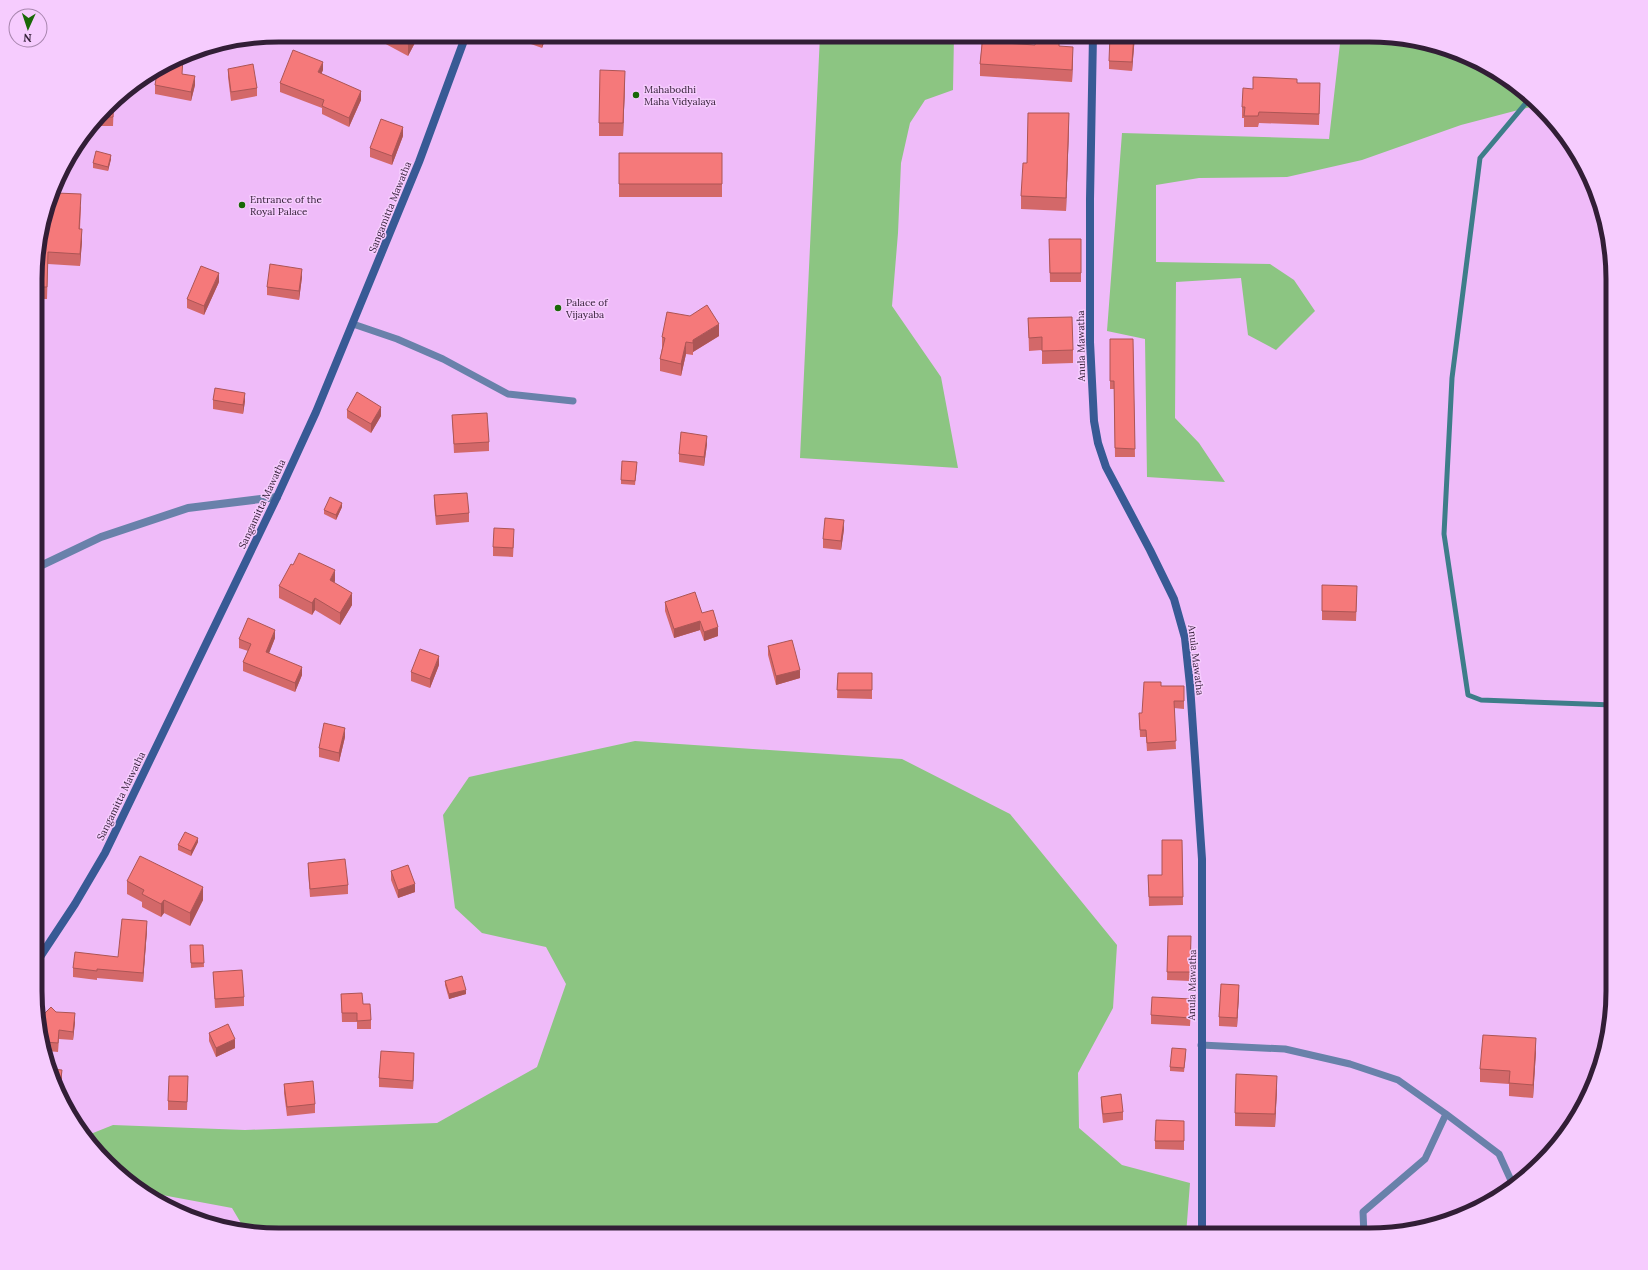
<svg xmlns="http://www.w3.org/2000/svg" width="1648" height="1270" viewBox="0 0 1648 1270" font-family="Lora,serif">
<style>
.green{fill:#8cc582}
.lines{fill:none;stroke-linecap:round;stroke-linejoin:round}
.stream{stroke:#3e7d89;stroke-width:5}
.lane{stroke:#6981aa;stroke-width:7}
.street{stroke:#6981aa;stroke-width:8}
.secondary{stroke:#385a95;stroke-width:8}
.wall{fill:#d36869}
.shaded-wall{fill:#ac5555}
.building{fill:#f5797a;stroke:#ac5555}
.poi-dot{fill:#196807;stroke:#f6ccfe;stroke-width:1.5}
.labels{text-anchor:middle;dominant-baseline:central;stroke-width:3;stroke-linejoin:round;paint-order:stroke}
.poi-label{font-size:10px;fill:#321e36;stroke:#f6ccfe;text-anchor:start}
.street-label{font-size:10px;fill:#321e36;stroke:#f6ccfe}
.rim{fill:none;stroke:#321e36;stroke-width:5}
</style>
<rect width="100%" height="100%" fill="#efbbf9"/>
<path class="green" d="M 820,35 L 954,35 L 953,90 L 925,100 L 910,123 L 901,163 L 898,233 L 892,306 L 941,377 L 958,468 L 800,458 Z
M 1341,35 L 1385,36 L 1462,54 L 1530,96 L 1538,105 L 1461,125 L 1362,160 L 1287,177 L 1199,178 L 1156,185 L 1156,262 L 1270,264 L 1294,280 L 1315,311 L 1276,350 L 1248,335 L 1241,278 L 1176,282 L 1175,418 L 1199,443 L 1225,482 L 1147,477 L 1145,339 L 1107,331 L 1122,133 L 1329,139 Z
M 635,741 L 902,759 L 1010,814 L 1117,945 L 1113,1008 L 1078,1073 L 1079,1128 L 1122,1165 L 1190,1183 L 1186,1235 L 263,1234 L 245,1230 L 232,1208 L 146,1192 L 118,1174 L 88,1135 L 113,1125 L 245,1130 L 437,1123 L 537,1067 L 566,984 L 546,947 L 482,933 L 455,908 L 443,815 L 469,777 Z"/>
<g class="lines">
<path class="stream" d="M 1531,97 L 1480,158 L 1452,378 L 1444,534 L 1468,695 L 1481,700 L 1613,705"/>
<path class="lane" d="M 353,324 L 397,339 L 443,359 L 508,394 L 573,401
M 1201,1045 L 1285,1049 L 1350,1064 L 1398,1080 L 1446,1114 L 1499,1154 L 1514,1187
M 1364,1235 L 1363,1212 L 1425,1159 L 1446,1114"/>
<path class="street" d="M 36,568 L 101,537 L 188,508 L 277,497"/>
<path class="secondary" d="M 1093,35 L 1090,199 L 1090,342 L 1094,421 L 1098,443 L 1106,467 L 1150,550 L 1174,599 L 1185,638 L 1190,685 L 1202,859 L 1202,1235
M 36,963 L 75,904 L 105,853 L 277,497 L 316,412 L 419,162 L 466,35"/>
</g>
<path class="wall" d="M 369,35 L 418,35 L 418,37 L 408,56 Z
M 517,35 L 547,35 L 542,48 L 517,39 Z
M 969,35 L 1006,35 L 1005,43 L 1035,45 L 1036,35 L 1060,35 L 1059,46 L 1073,59 L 1072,82 L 980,76 L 980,64 L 982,40 L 969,41 Z
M 1135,35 L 1132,71 L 1109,69 L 1109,61 Z
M 228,69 L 257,88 L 257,96 L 231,101 L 228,77 Z
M 323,70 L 321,74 L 361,100 L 349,127 L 322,114 L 322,108 L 280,92 L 280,83 Z
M 183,74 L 195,85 L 191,101 L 155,94 L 155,85 Z
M 1297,83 L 1320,95 L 1319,125 L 1259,123 L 1258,127 L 1244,127 L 1244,118 L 1242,118 L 1242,107 L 1253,89 Z
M 625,84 L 623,136 L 599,136 L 599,123 Z
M 114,101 L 113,126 L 93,126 Z
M 1069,126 L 1066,211 L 1021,209 L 1021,196 L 1027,163 Z
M 403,136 L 392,165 L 370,157 L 370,148 Z
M 619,153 L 722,153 L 722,197 L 619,197 Z
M 111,159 L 108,171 L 93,168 L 93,163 Z
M 81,206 L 80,229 L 82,241 L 80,266 L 48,264 L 47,299 L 37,299 L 37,247 Z
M 1049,239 L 1081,239 L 1081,282 L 1050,282 Z
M 302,277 L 299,300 L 267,295 L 267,287 Z
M 219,282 L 204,315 L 187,308 L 187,299 Z
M 1028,318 L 1073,350 L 1073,363 L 1042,364 L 1042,350 L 1029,351 Z
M 719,336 L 693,352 L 693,355 L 686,354 L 681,376 L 660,371 L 660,359 L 662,348 L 662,337 Z
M 1110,339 L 1133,339 L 1135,457 L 1115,457 L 1114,389 L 1110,389 Z
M 213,400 L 245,401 L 243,414 L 213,409 Z
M 347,410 L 381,416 L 371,433 L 347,418 Z
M 452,415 L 489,442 L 489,451 L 454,453 Z
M 707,444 L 704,466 L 679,462 L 679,454 Z
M 637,466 L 635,485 L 621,484 L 621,480 Z
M 434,495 L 469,513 L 469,522 L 436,525 L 434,504 Z
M 342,507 L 336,520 L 324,514 L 324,510 Z
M 844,529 L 841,550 L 823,548 L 823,539 Z
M 514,538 L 513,557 L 493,556 L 493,547 Z
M 335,581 L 334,583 L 352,605 L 340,625 L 315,610 L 312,615 L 279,598 L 279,586 Z
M 1322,585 L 1357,595 L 1356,621 L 1322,620 Z
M 665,602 L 702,613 L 718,636 L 704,641 L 700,630 L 674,638 L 665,611 Z
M 275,638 L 269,653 L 302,675 L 295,692 L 243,671 L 243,662 L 248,651 L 239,648 L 239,639 Z
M 768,646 L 800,678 L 776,685 L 768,655 Z
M 439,665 L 430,688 L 411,681 L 411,672 Z
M 838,673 L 872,673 L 872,699 L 837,698 Z
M 1161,686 L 1184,686 L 1184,709 L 1174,708 L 1176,749 L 1147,751 L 1146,737 L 1140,737 L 1139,713 L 1142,713 Z
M 345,737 L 339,762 L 319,757 L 319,748 Z
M 1182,840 L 1183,905 L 1149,906 L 1148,875 L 1162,875 Z
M 198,842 L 191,856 L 178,850 L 178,845 Z
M 308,863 L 348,885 L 348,894 L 310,897 L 308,871 Z
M 391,871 L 415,892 L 398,898 L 391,880 Z
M 127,881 L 203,900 L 190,926 L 164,913 L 161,917 L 142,907 L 142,902 L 127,894 Z
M 147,930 L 143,982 L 97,978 L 97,980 L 73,977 L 73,968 L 118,957 Z
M 1168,936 L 1191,945 L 1190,981 L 1167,980 Z
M 190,945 L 203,945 L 204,967 L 191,968 Z
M 213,972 L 244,997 L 244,1006 L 215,1008 Z
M 445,981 L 466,994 L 449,999 L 445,985 Z
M 341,994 L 363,1004 L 371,1020 L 371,1029 L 357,1029 L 357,1022 L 342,1022 Z
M 1239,994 L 1237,1027 L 1219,1026 L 1219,1017 Z
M 1191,1008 L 1190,1026 L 1151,1024 L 1151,1015 Z
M 56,1012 L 75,1022 L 73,1040 L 59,1039 L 58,1052 L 47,1051 L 39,1021 Z
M 209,1033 L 235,1048 L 216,1057 L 209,1041 Z
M 1536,1051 L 1533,1098 L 1509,1096 L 1509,1084 L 1480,1082 L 1480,1069 Z
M 1186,1054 L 1184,1072 L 1170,1071 L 1170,1067 Z
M 414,1062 L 413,1089 L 379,1087 L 379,1078 Z
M 284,1084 L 315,1104 L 315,1113 L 287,1116 L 284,1093 Z
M 188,1085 L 187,1110 L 168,1110 L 168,1101 Z
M 1277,1089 L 1275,1127 L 1235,1126 L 1235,1113 Z
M 1101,1097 L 1123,1112 L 1123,1120 L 1103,1123 L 1101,1105 Z
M 1184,1121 L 1184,1150 L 1155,1149 L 1155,1141 Z"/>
<path class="shaded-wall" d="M 413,35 L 418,35 L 418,37 L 408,56 L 408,44 Z
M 542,35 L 547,35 L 542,48 Z
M 1134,35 L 1135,35 L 1132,71 L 1132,62 Z
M 1073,47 L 1073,59 L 1072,82 L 1072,70 Z
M 323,62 L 323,70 L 318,81 L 318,72 Z
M 625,71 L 625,84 L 623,136 L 623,123 Z
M 195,76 L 195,85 L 191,101 L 191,92 Z
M 361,91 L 361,100 L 349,127 L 349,118 Z
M 1069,113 L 1069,126 L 1066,211 L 1066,198 Z
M 403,127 L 403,136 L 392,165 L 392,156 Z
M 111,155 L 111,159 L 108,171 L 108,167 Z
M 82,229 L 82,241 L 80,266 L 80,254 Z
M 302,269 L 302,277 L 299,300 L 299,291 Z
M 219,273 L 219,282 L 204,315 L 204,306 Z
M 719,324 L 719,336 L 693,352 L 693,355 L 693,340 Z
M 686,342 L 686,354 L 681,376 L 681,364 Z
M 245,393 L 245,401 L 243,414 L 243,405 Z
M 381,407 L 381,416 L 371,433 L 371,424 Z
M 707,436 L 707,444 L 704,466 L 704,457 Z
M 342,503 L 342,507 L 336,520 L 336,515 Z
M 844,520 L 844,529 L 841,550 L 841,541 Z
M 335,570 L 335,581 L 330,592 L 330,580 Z
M 352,593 L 352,605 L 340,625 L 340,613 Z
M 315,598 L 315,610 L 312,615 L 312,603 Z
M 700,621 L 700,630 L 674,638 L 674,629 Z
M 718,627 L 718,636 L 704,641 L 704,632 Z
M 275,630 L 275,638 L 266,661 L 266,652 Z
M 439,656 L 439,665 L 430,688 L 430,679 Z
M 302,667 L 302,675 L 295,692 L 295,683 Z
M 800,670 L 800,678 L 776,685 L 776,676 Z
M 345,728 L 345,737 L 339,762 L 339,753 Z
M 198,838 L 198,842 L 191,856 L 191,851 Z
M 415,884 L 415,892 L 398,898 L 398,890 Z
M 203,887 L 203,900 L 190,926 L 190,913 Z
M 164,900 L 164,913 L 161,917 L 161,904 Z
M 147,921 L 147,930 L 143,982 L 143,973 Z
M 1239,985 L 1239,994 L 1237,1027 L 1237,1018 Z
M 466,990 L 466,994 L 449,999 L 449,994 Z
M 75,1013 L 75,1022 L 73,1040 L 73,1032 Z
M 1536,1038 L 1536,1051 L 1533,1098 L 1533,1085 Z
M 235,1039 L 235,1048 L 216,1057 L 216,1048 Z
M 414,1053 L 414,1062 L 413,1089 L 413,1081 Z
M 62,1070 L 62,1079 L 60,1097 L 59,1094 Z
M 1277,1076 L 1277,1089 L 1275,1127 L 1275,1114 Z"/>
<path class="building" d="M 390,35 L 413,35 L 408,44 Z
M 983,35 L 1005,35 L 1004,43 L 1035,45 L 1036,35 L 1059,35 L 1059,46 L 1073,47 L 1072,70 L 980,64 Z
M 1110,35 L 1134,35 L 1132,62 L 1109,61 Z
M 293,50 L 323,62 L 318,72 L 361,91 L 349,118 L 322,106 L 324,100 L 280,83 Z
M 183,58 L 182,74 L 195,76 L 191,92 L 155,85 L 157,73 Z
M 253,64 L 257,88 L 231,92 L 228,69 Z
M 600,70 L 625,71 L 623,123 L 599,123 Z
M 1253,77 L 1297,79 L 1297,83 L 1320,83 L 1319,114 L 1259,112 L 1258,116 L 1244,116 L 1245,107 L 1242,107 L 1243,88 L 1253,89 Z
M 113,101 L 113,117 L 100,117 Z
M 1028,113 L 1069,113 L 1066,198 L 1021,196 L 1023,163 L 1027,163 Z
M 381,119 L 403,127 L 392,156 L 370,148 Z
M 96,151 L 111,155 L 108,167 L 93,163 Z
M 619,153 L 722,153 L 722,184 L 619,184 Z
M 56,193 L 81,194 L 79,229 L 82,229 L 80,254 L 48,252 L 47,287 L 37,287 L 37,247 Z
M 1049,239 L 1081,239 L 1081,273 L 1050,273 Z
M 270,264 L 302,269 L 299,291 L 267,287 Z
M 201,266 L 219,273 L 204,306 L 187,299 Z
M 707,305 L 719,324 L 693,340 L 693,343 L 686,342 L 681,364 L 660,359 L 665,338 L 662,337 L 667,312 L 690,316 Z
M 1072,317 L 1073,350 L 1042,351 L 1042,337 L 1029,338 L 1028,318 Z
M 1110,339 L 1133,339 L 1135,449 L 1115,448 L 1114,381 L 1110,381 Z
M 215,388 L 245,393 L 243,405 L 213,400 Z
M 357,392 L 381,407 L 371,424 L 347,410 Z
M 487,413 L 489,442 L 454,444 L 452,415 Z
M 681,432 L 707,436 L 704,457 L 679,454 Z
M 622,461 L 637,462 L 635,481 L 621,480 Z
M 467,493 L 469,513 L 436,516 L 434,495 Z
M 330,497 L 342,503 L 336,515 L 324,510 Z
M 825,518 L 844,520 L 841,541 L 823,539 Z
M 494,528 L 514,529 L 513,548 L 493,547 Z
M 299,553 L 335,570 L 330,580 L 352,593 L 340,613 L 315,598 L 312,603 L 279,586 L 291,564 L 293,565 Z
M 1322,585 L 1357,586 L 1356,612 L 1322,611 Z
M 695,592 L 702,613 L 713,610 L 718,627 L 704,632 L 700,621 L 674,629 L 665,602 Z
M 248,618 L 275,630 L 266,652 L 302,667 L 295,683 L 243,662 L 251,644 L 239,639 Z
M 792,640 L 800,670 L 776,676 L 768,646 Z
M 420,649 L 439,656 L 430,679 L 411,672 Z
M 838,673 L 872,673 L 872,690 L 837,690 Z
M 1144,682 L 1161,682 L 1161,686 L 1184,686 L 1184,701 L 1174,701 L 1176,741 L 1147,743 L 1146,730 L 1140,730 L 1139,713 L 1142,713 Z
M 324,723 L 345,728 L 339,753 L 319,748 Z
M 185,832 L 198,838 L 191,851 L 178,845 Z
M 1162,840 L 1182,840 L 1183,897 L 1149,897 L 1148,875 L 1162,875 Z
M 140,856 L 203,887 L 190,913 L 164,900 L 161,904 L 142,894 L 144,890 L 127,881 Z
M 345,859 L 348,885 L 310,889 L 308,863 Z
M 408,865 L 415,884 L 398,890 L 391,871 Z
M 122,919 L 147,921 L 143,973 L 97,969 L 97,971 L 73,968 L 75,952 L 118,957 Z
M 1168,936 L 1191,936 L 1190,972 L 1167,972 Z
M 190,945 L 203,945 L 204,963 L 191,963 Z
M 242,970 L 244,997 L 215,999 L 213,972 Z
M 462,976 L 466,990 L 449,994 L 445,981 Z
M 1221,984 L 1239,985 L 1237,1018 L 1219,1017 Z
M 362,993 L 363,1004 L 370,1004 L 371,1020 L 357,1021 L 357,1013 L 342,1013 L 341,994 Z
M 1152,997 L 1191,999 L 1190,1018 L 1151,1015 Z
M 51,1007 L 56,1012 L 75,1013 L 73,1032 L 59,1030 L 58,1043 L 45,1042 L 39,1021 L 40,1018 Z
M 228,1024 L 235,1039 L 216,1048 L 209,1033 Z
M 1483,1035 L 1536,1038 L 1533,1085 L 1509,1083 L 1510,1071 L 1480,1069 Z
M 1172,1048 L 1186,1049 L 1184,1068 L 1170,1067 Z
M 381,1051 L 414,1053 L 413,1081 L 379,1078 Z
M 52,1069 L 62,1070 L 59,1094 Z
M 1236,1074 L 1277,1076 L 1275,1114 L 1235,1113 Z
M 169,1076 L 188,1076 L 187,1102 L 168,1101 Z
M 313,1081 L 315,1104 L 287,1107 L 284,1084 Z
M 1121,1094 L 1123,1112 L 1103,1114 L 1101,1097 Z
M 1156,1120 L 1184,1121 L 1184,1141 L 1155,1141 Z"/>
<g class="poi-dot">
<circle cx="636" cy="95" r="4"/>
<circle cx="242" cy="205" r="4"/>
<circle cx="558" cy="308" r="4"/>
</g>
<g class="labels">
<g class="poi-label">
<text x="644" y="89">Mahabodhi<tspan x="644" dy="12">Maha Vidyalaya</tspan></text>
<text x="250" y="199">Entrance of the<tspan x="250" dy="12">Royal Palace</tspan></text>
<text x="566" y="302">Palace of<tspan x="566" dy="12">Vijayaba</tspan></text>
</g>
<g class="street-label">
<text transform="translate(390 207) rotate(-68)">Sangamitta Mawatha</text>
<text transform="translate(1081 346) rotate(-91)">Anula Mawatha</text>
<text transform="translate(262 504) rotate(-65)">Sangamitta Mawatha</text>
<text transform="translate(1196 660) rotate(83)">Anula Mawatha</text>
<text transform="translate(121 796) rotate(-64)">Sangamitta Mawatha</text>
<text transform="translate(1192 985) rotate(-89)">Anula Mawatha</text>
</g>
</g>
<path d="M0 0H1648V1270H0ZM279 42H1369A237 237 0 0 1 1606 279V991A237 237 0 0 1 1369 1228H279A237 237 0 0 1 42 991V279A237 237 0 0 1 279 42Z" fill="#f6ccfe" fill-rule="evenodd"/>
<path class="rim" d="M279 42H1369A237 237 0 0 1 1606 279V991A237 237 0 0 1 1369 1228H279A237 237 0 0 1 42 991V279A237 237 0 0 1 279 42Z"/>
<g transform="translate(28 28) rotate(183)"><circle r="19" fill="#f6ccfe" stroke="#a886ae"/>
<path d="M0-3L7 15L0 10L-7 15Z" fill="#196807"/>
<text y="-6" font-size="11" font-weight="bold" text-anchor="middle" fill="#321e36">N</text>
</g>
</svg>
